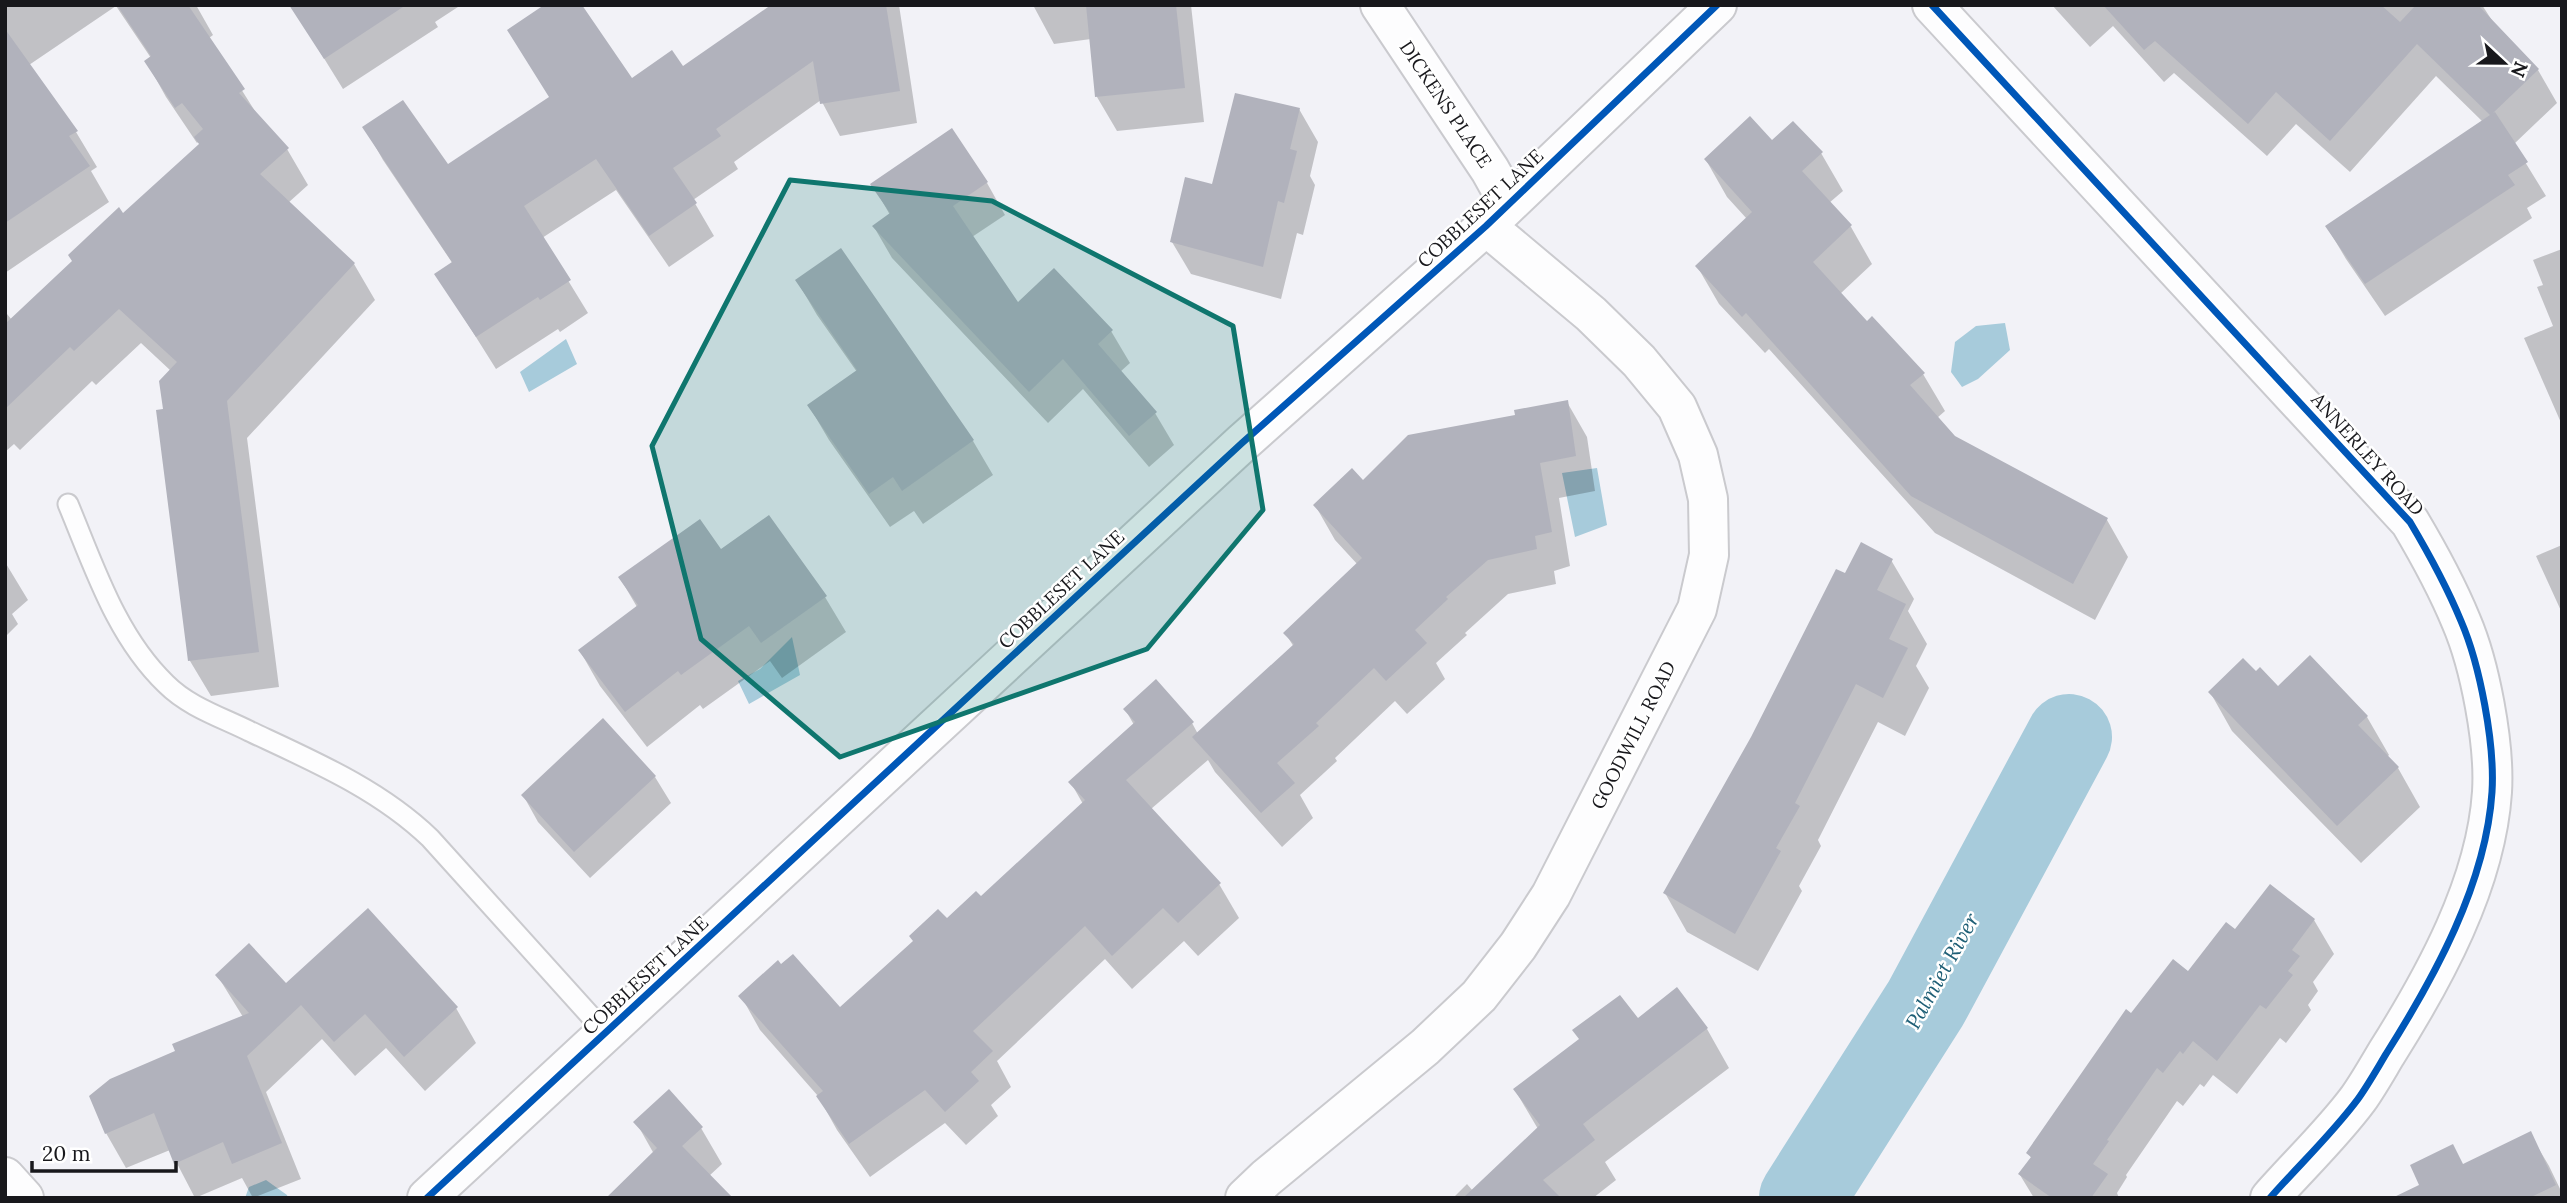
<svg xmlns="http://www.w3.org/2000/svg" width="2567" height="1203" viewBox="0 0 2567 1203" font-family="Lora,serif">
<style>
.water{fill:#a7cbdb}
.shadow{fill:#0003}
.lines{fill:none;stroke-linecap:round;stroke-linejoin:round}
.river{stroke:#a7cbdb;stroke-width:86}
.building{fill:#b1b2bc}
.service-casing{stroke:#cacace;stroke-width:23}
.minor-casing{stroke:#cacace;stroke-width:42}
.tertiary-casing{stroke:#cacace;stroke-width:42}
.service{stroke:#fdfdfe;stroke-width:19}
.minor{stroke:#fdfdfe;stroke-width:38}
.tertiary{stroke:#fdfdfe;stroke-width:38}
.cycleway-casing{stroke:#fff;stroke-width:11}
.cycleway{stroke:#0057b8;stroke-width:7}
.marked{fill:#0f766e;fill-opacity:0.2;stroke:#0f766e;stroke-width:5;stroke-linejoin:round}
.labels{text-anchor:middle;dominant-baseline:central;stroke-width:5;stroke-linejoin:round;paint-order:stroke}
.street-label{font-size:19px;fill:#18181c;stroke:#fff}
.water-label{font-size:21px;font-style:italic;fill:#1f5f76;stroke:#fff}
</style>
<rect width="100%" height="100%" fill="#f2f2f7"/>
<path class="water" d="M 2005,323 L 2010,350 L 1978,379 L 1962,387 L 1951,372 L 1955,342 L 1976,326 Z
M 566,339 L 577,364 L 529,392 L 520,372 Z
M 1597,468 L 1607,525 L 1575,537 L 1562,473 Z
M 792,637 L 800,675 L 749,704 L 738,681 L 760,669 Z
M 266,1180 L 287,1195 L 288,1198 L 245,1198 L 249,1187 Z"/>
<path class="shadow" d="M 5,5 L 196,5 L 213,35 L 209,38 L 260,119 L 287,149 L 308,185 L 288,203 L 354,264 L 375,300 L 247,438 L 279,687 L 211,696 L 190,661 L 164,410 L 171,371 L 141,343 L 96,385 L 92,381 L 20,450 L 14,444 L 5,452 L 5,316 L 7,314 L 12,320 L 200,145 L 199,141 L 197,143 L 166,97 L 146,61 L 151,58 L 116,6 L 29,65 L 76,132 L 97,167 L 91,171 L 109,202 L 5,273 Z
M 291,5 L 461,5 L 435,22 L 438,27 L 343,89 Z
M 768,5 L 899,5 L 917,123 L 840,136 L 821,100 L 734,162 L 738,169 L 693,200 L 714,236 L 669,267 L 616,190 L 542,238 L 588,313 L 560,332 L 558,329 L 496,369 L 437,275 L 453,264 L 383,160 L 365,128 L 447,167 L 632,80 L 683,68 L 769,9 Z
M 1033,5 L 1191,5 L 1204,122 L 1117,131 L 1097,97 L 1091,39 L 1054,44 Z
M 2052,5 L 2482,5 L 2497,28 L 2538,70 L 2557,103 L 2514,144 L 2546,196 L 2527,208 L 2532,218 L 2385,316 L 2346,259 L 2327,227 L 2483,122 L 2436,76 L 2350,172 L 2296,124 L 2267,156 L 2174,73 L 2164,82 L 2113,26 L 2090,47 Z
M 1299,109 L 1318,142 L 1310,176 L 1315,185 L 1303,235 L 1297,233 L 1281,299 L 1191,274 L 1172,242 L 1213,186 Z
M 1772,143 L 1821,153 L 1843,191 L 1829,203 L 1851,227 L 1872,264 L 1840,294 L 1867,324 L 1923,374 L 1945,411 L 1937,418 L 1954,437 L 2107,520 L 2128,557 L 2095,620 L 1935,533 L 1769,349 L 1765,353 L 1719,304 L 1697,266 L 1747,219 L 1727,197 L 1706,160 Z
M 987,183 L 1005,215 L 972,237 L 1018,304 L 1111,331 L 1130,363 L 1120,372 L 1155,413 L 1174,445 L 1149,467 L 1083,389 L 1048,423 L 892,258 L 874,227 L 890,215 L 873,185 Z
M 2562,249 L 2562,425 L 2524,338 L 2553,326 L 2537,287 L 2543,285 L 2533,260 Z
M 797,281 L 973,441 L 993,475 L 923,524 L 914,511 L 890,527 L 829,440 L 809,406 L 857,372 L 817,315 Z
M 1567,402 L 1587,437 L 1595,491 L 1559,498 L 1570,566 L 1554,571 L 1556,584 L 1508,594 L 1465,633 L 1467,635 L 1436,663 L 1445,679 L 1407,714 L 1395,701 L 1335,758 L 1337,761 L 1300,795 L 1313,818 L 1282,847 L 1215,772 L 1208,760 L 1151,809 L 1219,884 L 1239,918 L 1198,956 L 1184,941 L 1132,989 L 1105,959 L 997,1061 L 1011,1087 L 991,1105 L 998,1116 L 966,1145 L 945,1123 L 870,1177 L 837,1130 L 818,1096 L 760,1030 L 741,996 L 840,1010 L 947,921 L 981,898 L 1083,804 L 1071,783 L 1134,725 L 1125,709 L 1192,723 L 1198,734 L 1294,647 L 1285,633 L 1358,565 L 1335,540 L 1315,505 L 1517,416 Z
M 2562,545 L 2562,613 L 2536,556 Z
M 721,552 L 825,597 L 846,632 L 782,678 L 770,661 L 703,709 L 700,705 L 647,747 L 600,686 L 580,651 L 637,607 L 620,578 Z
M 1891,560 L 1914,599 L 1908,611 L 1927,644 L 1916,666 L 1929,688 L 1905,736 L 1878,722 L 1818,840 L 1821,846 L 1799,886 L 1802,891 L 1758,971 L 1687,932 L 1665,893 L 1846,575 Z
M 5,562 L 28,600 L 12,614 L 18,624 L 5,637 Z
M 2256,674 L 2278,688 L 2367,717 L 2389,755 L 2387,757 L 2398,768 L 2420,807 L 2361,863 L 2232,731 L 2210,692 Z
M 655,777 L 671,803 L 590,878 L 538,822 L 523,795 Z
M 2314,920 L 2334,954 L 2313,982 L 2318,991 L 2308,1005 L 2311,1010 L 2286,1043 L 2280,1038 L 2237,1094 L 2213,1075 L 2204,1087 L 2200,1084 L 2183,1106 L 2177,1101 L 2126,1175 L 2127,1177 L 2117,1193 L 2119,1198 L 2034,1198 L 2020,1175 L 2032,1159 L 2028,1153 L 2131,1015 L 2188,974 L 2235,932 Z
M 217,975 L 456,1008 L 476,1043 L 425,1091 L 386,1048 L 355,1076 L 322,1039 L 266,1092 L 301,1179 L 253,1198 L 242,1178 L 195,1198 L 170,1150 L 126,1168 L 106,1133 L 91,1097 L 243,1017 Z
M 1677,990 L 1707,1029 L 1729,1068 L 1605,1162 L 1616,1180 L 1593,1198 L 1453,1198 L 1467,1184 L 1473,1191 L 1538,1129 L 1515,1090 L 1637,1020 Z
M 636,1122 L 701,1128 L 722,1164 L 709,1176 L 654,1154 Z
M 2530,1134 L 2549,1166 L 2562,1193 L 2562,1198 L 2399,1198 Z"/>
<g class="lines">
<path class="river" d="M 1802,1198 L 1926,1003 L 2069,737"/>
</g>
<path class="building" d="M 117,5 L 188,5 L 245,89 L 239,93 L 289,148 L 260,174 L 355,263 L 227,401 L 259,652 L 188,661 L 156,410 L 163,409 L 159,381 L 177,362 L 119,309 L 74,351 L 70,347 L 5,409 L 5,324 L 72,261 L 68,255 L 119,207 L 123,213 L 199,144 L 194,137 L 203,129 L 182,103 L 175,108 L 144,61 L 151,56 Z
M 289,5 L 406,5 L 324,59 Z
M 544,5 L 582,5 L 632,78 L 672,50 L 683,66 L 771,5 L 886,5 L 900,91 L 820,104 L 813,61 L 716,129 L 721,136 L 673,168 L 697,203 L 649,236 L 596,159 L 524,206 L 571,280 L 540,300 L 538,297 L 476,337 L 434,274 L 452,262 L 362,127 L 403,100 L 448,164 L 549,97 L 507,30 Z
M 1086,5 L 1176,5 L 1185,88 L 1095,97 Z
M 2103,5 L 2381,5 L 2400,22 L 2416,5 L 2478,5 L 2539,69 L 2493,113 L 2495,112 L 2528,162 L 2508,175 L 2515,185 L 2365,284 L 2325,226 L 2490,115 L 2417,44 L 2330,141 L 2276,92 L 2248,124 L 2155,41 L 2144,50 Z
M 5,29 L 78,131 L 69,136 L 90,166 L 5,223 Z
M 1235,93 L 1300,108 L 1290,149 L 1297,151 L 1284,203 L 1278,201 L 1263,267 L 1170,242 L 1185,177 L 1212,184 Z
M 1750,116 L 1772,140 L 1793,121 L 1823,152 L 1802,171 L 1852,225 L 1813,262 L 1867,321 L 1872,316 L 1925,373 L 1910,385 L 1955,436 L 2108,518 L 2073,584 L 1911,496 L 1746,313 L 1742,317 L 1695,266 L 1752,212 L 1704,159 Z
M 952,128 L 988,182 L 953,206 L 1018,302 L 1054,268 L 1113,330 L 1098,344 L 1157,412 L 1129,436 L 1063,359 L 1029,392 L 872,226 L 890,213 L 870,184 Z
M 841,248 L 974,440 L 902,491 L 893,477 L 869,494 L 807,405 L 857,370 L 795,280 Z
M 1568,400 L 1576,456 L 1540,463 L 1552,532 L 1535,536 L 1537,549 L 1488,560 L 1446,597 L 1448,599 L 1415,630 L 1427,643 L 1386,681 L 1374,668 L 1316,723 L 1319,726 L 1277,763 L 1295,783 L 1261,813 L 1192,737 L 1294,644 L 1283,633 L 1362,558 L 1313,505 L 1352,468 L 1363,480 L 1408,435 L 1515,415 L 1514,410 Z
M 769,515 L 827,596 L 761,643 L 749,626 L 681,675 L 678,671 L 625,712 L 578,650 L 638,605 L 618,577 L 700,519 L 721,549 Z
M 1861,542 L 1893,559 L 1877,590 L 1906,604 L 1889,639 L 1908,648 L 1883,698 L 1856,684 L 1795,803 L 1800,806 L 1776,848 L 1781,851 L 1735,934 L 1663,893 L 1751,737 L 1836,569 L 1845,573 Z
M 2310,655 L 2368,716 L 2358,725 L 2399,767 L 2337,826 L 2208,692 L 2243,658 L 2256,671 L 2260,667 L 2278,686 Z
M 1156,679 L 1194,722 L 1126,780 L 1221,883 L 1178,923 L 1163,908 L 1112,956 L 1085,926 L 973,1031 L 993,1051 L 971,1072 L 979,1081 L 945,1112 L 925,1090 L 849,1144 L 816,1096 L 823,1091 L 738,996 L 778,960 L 781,964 L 793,954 L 840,1007 L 913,941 L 909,936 L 938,909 L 947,918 L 976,891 L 981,896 L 1085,800 L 1068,782 L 1135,722 L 1123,709 Z
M 603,718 L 656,776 L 574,852 L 521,795 Z
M 2270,884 L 2315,919 L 2292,950 L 2300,956 L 2288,971 L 2293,975 L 2266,1009 L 2260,1005 L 2217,1061 L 2193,1041 L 2183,1054 L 2180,1051 L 2163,1073 L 2157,1068 L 2107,1140 L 2109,1141 L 2093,1164 L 2108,1174 L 2091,1198 L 2052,1198 L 2018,1174 L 2031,1157 L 2026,1153 L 2126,1009 L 2131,1013 L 2173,959 L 2188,971 L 2226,922 L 2235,929 Z
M 368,908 L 458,1007 L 404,1057 L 365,1014 L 334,1042 L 301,1005 L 247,1056 L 282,1143 L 232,1164 L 223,1142 L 174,1164 L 154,1113 L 105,1134 L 89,1096 L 110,1079 L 175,1051 L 172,1044 L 249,1013 L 215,975 L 249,943 L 286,983 Z
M 1677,987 L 1708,1028 L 1583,1124 L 1595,1140 L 1543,1180 L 1561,1198 L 1463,1198 L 1540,1125 L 1513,1089 L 1579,1039 L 1572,1030 L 1620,995 L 1638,1018 Z
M 669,1089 L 703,1127 L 682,1146 L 733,1198 L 606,1198 L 657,1148 L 633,1122 Z
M 2531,1131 L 2556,1185 L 2529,1198 L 2392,1198 L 2419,1185 L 2410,1165 L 2453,1144 L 2463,1164 Z"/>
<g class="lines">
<g class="service-casing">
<path id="service" d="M 68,504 C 94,566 116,636 166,684 C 189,707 221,717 249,731 C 313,761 379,789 430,838 L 606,1033"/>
</g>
<g class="minor-casing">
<path id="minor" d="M 1380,5 L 1490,170 L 1509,204
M 1932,5 L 2410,522 C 2429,554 2447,587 2461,621 C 2480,665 2495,744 2492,792 C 2486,884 2434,978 2386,1054 C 2377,1069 2368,1085 2358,1099 C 2332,1134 2299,1165 2270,1198
M 427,1198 L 1242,443 L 1486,226 L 1717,5
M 1245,1198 L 1266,1178 L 1425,1047 L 1479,996 L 1518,946 L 1551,895 L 1697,609 L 1709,555 L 1708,499 L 1698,455 L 1677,407 L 1639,361 L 1591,314 L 1486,226"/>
</g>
<g class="tertiary-casing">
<path id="tertiary" d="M 5,1177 L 24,1198"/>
</g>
<use href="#service" class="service"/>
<use href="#minor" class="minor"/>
<use href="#tertiary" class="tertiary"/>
<g class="cycleway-casing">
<path id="cycleway" d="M 1932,5 L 2410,522 C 2429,554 2447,587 2461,621 C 2480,665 2495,744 2492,792 C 2486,884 2434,978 2386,1054 C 2377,1069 2368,1085 2358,1099 C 2332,1134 2299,1165 2270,1198
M 427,1198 L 1242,443 L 1486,226 L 1717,5"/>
</g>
<use href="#cycleway" class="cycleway"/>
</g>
<path class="marked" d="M 790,180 L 992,201 L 1233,326 L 1263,510 L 1147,649 L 840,757 L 701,639 L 652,446 Z"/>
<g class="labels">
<g class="street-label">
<text transform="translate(1446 104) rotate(56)">DICKENS PLACE</text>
<text transform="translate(1480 208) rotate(-43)">COBBLESET LANE</text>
<text transform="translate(2368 454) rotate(48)">ANNERLEY ROAD</text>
<text transform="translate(1061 589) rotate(-43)">COBBLESET LANE</text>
<text transform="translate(1633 735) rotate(-63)">GOODWILL ROAD</text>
<text transform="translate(645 975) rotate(-43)">COBBLESET LANE</text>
</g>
<g class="water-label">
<text transform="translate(1942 971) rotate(-61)">Palmiet River</text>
</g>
</g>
<rect width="2567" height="1203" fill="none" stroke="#18181c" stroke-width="14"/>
<g transform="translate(2504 63) rotate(112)" stroke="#ffffff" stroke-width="5" paint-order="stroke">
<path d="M0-5L12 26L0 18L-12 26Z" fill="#18181c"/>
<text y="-10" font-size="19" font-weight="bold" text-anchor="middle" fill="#18181c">N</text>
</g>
<path d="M32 1161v10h144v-10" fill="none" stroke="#18181c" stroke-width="3.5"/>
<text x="42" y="1161" font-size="21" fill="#18181c" stroke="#ffffff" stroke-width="5" paint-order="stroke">20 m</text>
</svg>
